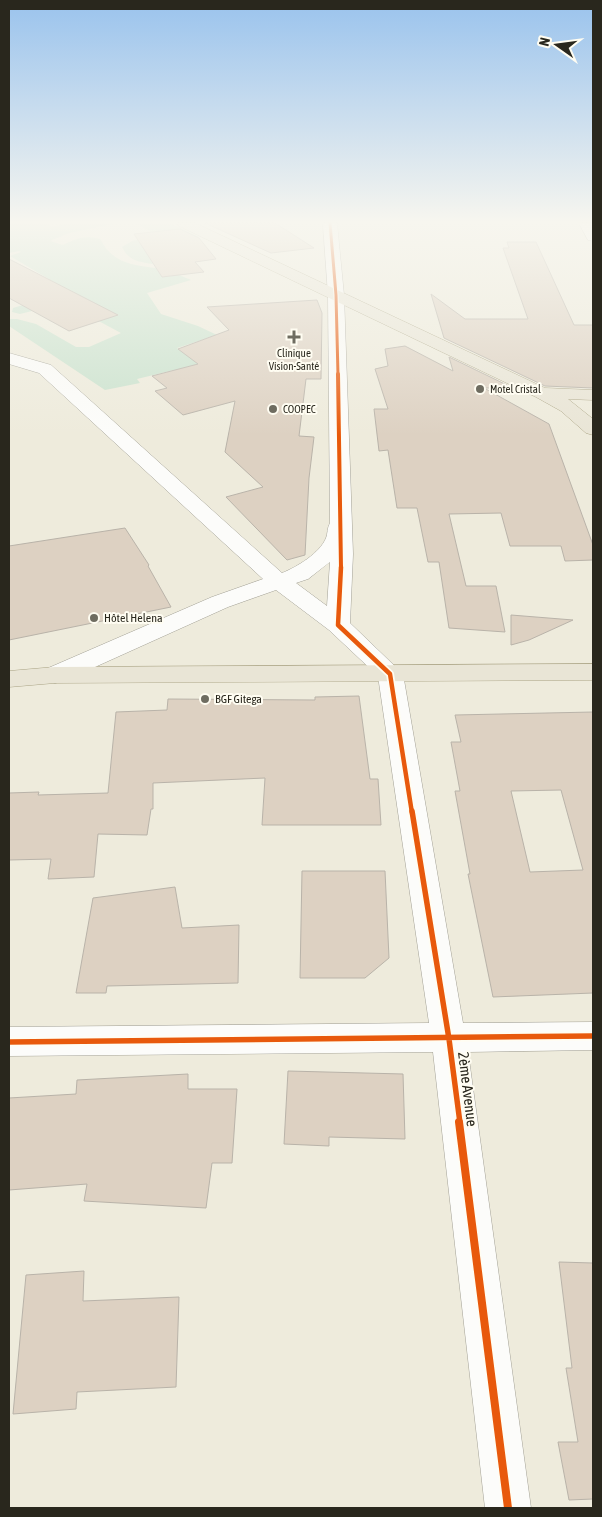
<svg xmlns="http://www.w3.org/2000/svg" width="602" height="1517" viewBox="0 0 602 1517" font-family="'Asap Condensed',sans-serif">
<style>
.green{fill:#cae2ce}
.building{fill:#ddd1c2;stroke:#b9b3a9;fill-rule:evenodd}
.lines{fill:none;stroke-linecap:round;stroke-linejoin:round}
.street-casing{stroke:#a3a196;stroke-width:1}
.primary-casing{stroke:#aba485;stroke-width:1}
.street{fill:#fcfcfa;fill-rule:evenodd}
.primary{fill:#e9e5d6;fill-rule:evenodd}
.cycleway-far4-casing{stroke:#fffdf2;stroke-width:5}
.cycleway-far3-casing{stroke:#fffdf2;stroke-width:6}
.cycleway-far2-casing{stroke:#fffdf2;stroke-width:8}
.cycleway-far1-casing{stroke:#fffdf2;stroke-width:9}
.cycleway-casing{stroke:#fffdf2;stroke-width:11}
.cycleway-far4{stroke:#e8590c;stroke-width:3}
.cycleway-far3{stroke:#e8590c;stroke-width:4}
.cycleway-far2{stroke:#e8590c;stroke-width:4.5}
.cycleway-far1{stroke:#e8590c;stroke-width:5.5}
.cycleway{stroke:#e8590c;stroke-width:8}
.poi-dot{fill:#6e6c60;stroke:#fffdf2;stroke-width:2}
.labels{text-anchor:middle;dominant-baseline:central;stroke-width:4;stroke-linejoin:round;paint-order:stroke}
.far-poi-label{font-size:11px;fill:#29271d;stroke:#fffdf2;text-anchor:start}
.poi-label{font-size:12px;fill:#29271d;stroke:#fffdf2;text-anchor:start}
.near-street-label{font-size:15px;fill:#29271d;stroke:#fffdf2}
</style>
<rect width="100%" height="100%" fill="#eeebdc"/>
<path class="green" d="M 9,223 L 45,223 L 52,227 L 68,223 L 117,223 L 69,233 L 50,241 L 63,245 C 77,238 85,235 100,239 C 113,263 131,265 156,268 L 162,277 L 179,275 L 191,280 L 147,293 L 161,314 L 198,326 L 217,335 L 177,348 L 213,373 L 210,398 L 174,370 L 137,379 L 140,383 L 105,390 L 9,326 L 9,319 L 17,319 L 36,324 L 76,347 L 89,347 L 121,333 L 78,310 L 76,300 L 20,314 L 12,312 L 13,308 L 69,291 L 10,256 L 21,252 L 19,251 L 9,253 Z
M 135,223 L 170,223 L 199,237 L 167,241 L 145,251 L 153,264 C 139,262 129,261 122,247 L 132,241 L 157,235 Z"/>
<path class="building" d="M 205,223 L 275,223 L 314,248 L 271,253 Z
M 180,229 L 199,238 L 216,259 L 195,262 L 204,272 L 162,277 L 134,234 Z
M 507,242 L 536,242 L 574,325 L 593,325 L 593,388 L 545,386 L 444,338 L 431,294 L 465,319 L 528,319 L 503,248 L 509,248 Z
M 9,259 L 118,315 L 69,331 L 9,298 Z
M 317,300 L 322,313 L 321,379 L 306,379 L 299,436 L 314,437 L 309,478 L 305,555 L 287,560 L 226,497 L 263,487 L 225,452 L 235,401 L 183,415 L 155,391 L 167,388 L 152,376 L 198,364 L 178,349 L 229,330 L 207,307 Z
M 405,346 L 453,371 L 449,357 L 513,388 L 484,388 L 549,424 L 593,545 L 593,560 L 565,561 L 561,546 L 510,546 L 501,513 L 449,514 L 466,586 L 496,586 L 505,632 L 449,628 L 439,562 L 428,562 L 417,508 L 397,508 L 388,450 L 379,451 L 374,409 L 388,409 L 375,369 L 388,366 L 385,349 Z
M 125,528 L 149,565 L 148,566 L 171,607 L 9,640 L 9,546 Z
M 511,615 L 573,620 L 529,640 L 511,645 Z
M 359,696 L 370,779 L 378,779 L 381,825 L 262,825 L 265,778 L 153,783 L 153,809 L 151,809 L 147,835 L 98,834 L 94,877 L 48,879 L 51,859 L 9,860 L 9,793 L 39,792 L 38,795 L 108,793 L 116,712 L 167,710 L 168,699 L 315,700 L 315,697 Z
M 593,712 L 593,993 L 493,997 L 468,874 L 470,874 L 455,791 L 460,791 L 451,742 L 461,742 L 455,715 ZM 561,790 L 583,870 L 530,872 L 511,791 Z
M 302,871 L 385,871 L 389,958 L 365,978 L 300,978 Z
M 175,887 L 182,928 L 239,925 L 238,983 L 107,986 L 106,993 L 76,993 L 93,898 Z
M 288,1071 L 403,1074 L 405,1139 L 329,1137 L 329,1146 L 284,1144 Z
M 188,1074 L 188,1089 L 237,1089 L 232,1163 L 212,1163 L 206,1208 L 84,1201 L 87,1184 L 9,1190 L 9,1098 L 76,1094 L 77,1080 Z
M 559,1262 L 593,1263 L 593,1499 L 569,1500 L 558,1442 L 578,1442 L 566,1368 L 572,1368 Z
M 84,1271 L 83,1301 L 179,1297 L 176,1387 L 77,1392 L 76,1409 L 13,1414 L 26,1275 Z"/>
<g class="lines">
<g class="street-casing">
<path id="street" d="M 323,223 L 337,223 L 344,295 L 353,554 L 350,623 L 403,674 L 463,1023 L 593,1022 L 593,1050 L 468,1052 L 531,1508 L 485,1508 L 433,1052 L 9,1056 L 9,1027 L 429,1023 L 378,676 L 329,630 L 276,590 L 228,607 L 64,681 L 55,683 L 46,681 L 42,675 L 46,669 L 212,597 L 263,579 L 39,373 L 9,364 L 9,353 L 51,365 L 282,573 C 297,567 320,553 326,538 C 328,533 327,528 330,523 L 328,295 ZM 330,562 L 327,606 L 296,583 L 308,579 Z
M 579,223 L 593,223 L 593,241 L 588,240 Z"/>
</g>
<g class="primary-casing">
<path id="primary" d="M 177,223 L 195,223 L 545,388 L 593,390 L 593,400 L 568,399 L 593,419 L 593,435 L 586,433 L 561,411 L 536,397 L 179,226 Z
M 593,664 L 593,680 L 55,683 L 9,687 L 9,671 L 55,667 Z"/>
</g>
<use href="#street" class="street"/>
<use href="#primary" class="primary"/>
<g class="cycleway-far4-casing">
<path id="cycleway-far4" d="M 330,223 L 336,295 L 338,375"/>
</g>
<g class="cycleway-far3-casing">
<path id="cycleway-far3" d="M 338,374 L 341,568"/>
</g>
<g class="cycleway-far2-casing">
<path id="cycleway-far2" d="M 341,567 L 338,625 L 390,674 L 412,813"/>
</g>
<g class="cycleway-far1-casing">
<path id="cycleway-far1" d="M 412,811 L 449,1039 L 460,1123
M 9,1042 L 593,1036"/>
</g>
<g class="cycleway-casing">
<path id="cycleway" d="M 459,1122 L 508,1508"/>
</g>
<use href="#cycleway-far4" class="cycleway-far4"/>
<use href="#cycleway-far3" class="cycleway-far3"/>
<use href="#cycleway-far2" class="cycleway-far2"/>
<use href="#cycleway-far1" class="cycleway-far1"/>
<use href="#cycleway" class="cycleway"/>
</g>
<linearGradient id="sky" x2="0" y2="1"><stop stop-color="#9ac3ed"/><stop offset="0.51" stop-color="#f7f6ef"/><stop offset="1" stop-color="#f7f6ef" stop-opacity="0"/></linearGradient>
<rect width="602" height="435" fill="url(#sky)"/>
<g class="poi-dot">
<path d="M291.5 329.5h5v5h5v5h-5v5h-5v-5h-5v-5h5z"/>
<circle cx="480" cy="389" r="5"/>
<circle cx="273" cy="409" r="5"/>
<circle cx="94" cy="618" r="5"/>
<circle cx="205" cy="699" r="5"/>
</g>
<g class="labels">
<g class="far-poi-label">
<text x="294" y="353" text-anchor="middle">Clinique<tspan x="294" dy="13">Vision-Santé</tspan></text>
<text x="490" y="389">Motel Cristal</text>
<text x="283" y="409">COOPEC</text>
</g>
<g class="poi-label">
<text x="104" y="618">Hôtel Helena</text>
<text x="215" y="699">BGF Gitega</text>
</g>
<g class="near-street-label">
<text transform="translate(468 1089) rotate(83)">2ème Avenue</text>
</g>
</g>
<rect width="602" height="1517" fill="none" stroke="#29271d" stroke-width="20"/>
<g transform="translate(557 45) rotate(284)" stroke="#fffdf2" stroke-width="4" paint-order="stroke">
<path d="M0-4L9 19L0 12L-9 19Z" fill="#29271d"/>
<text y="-8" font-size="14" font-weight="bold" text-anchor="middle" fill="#29271d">N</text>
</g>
</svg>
